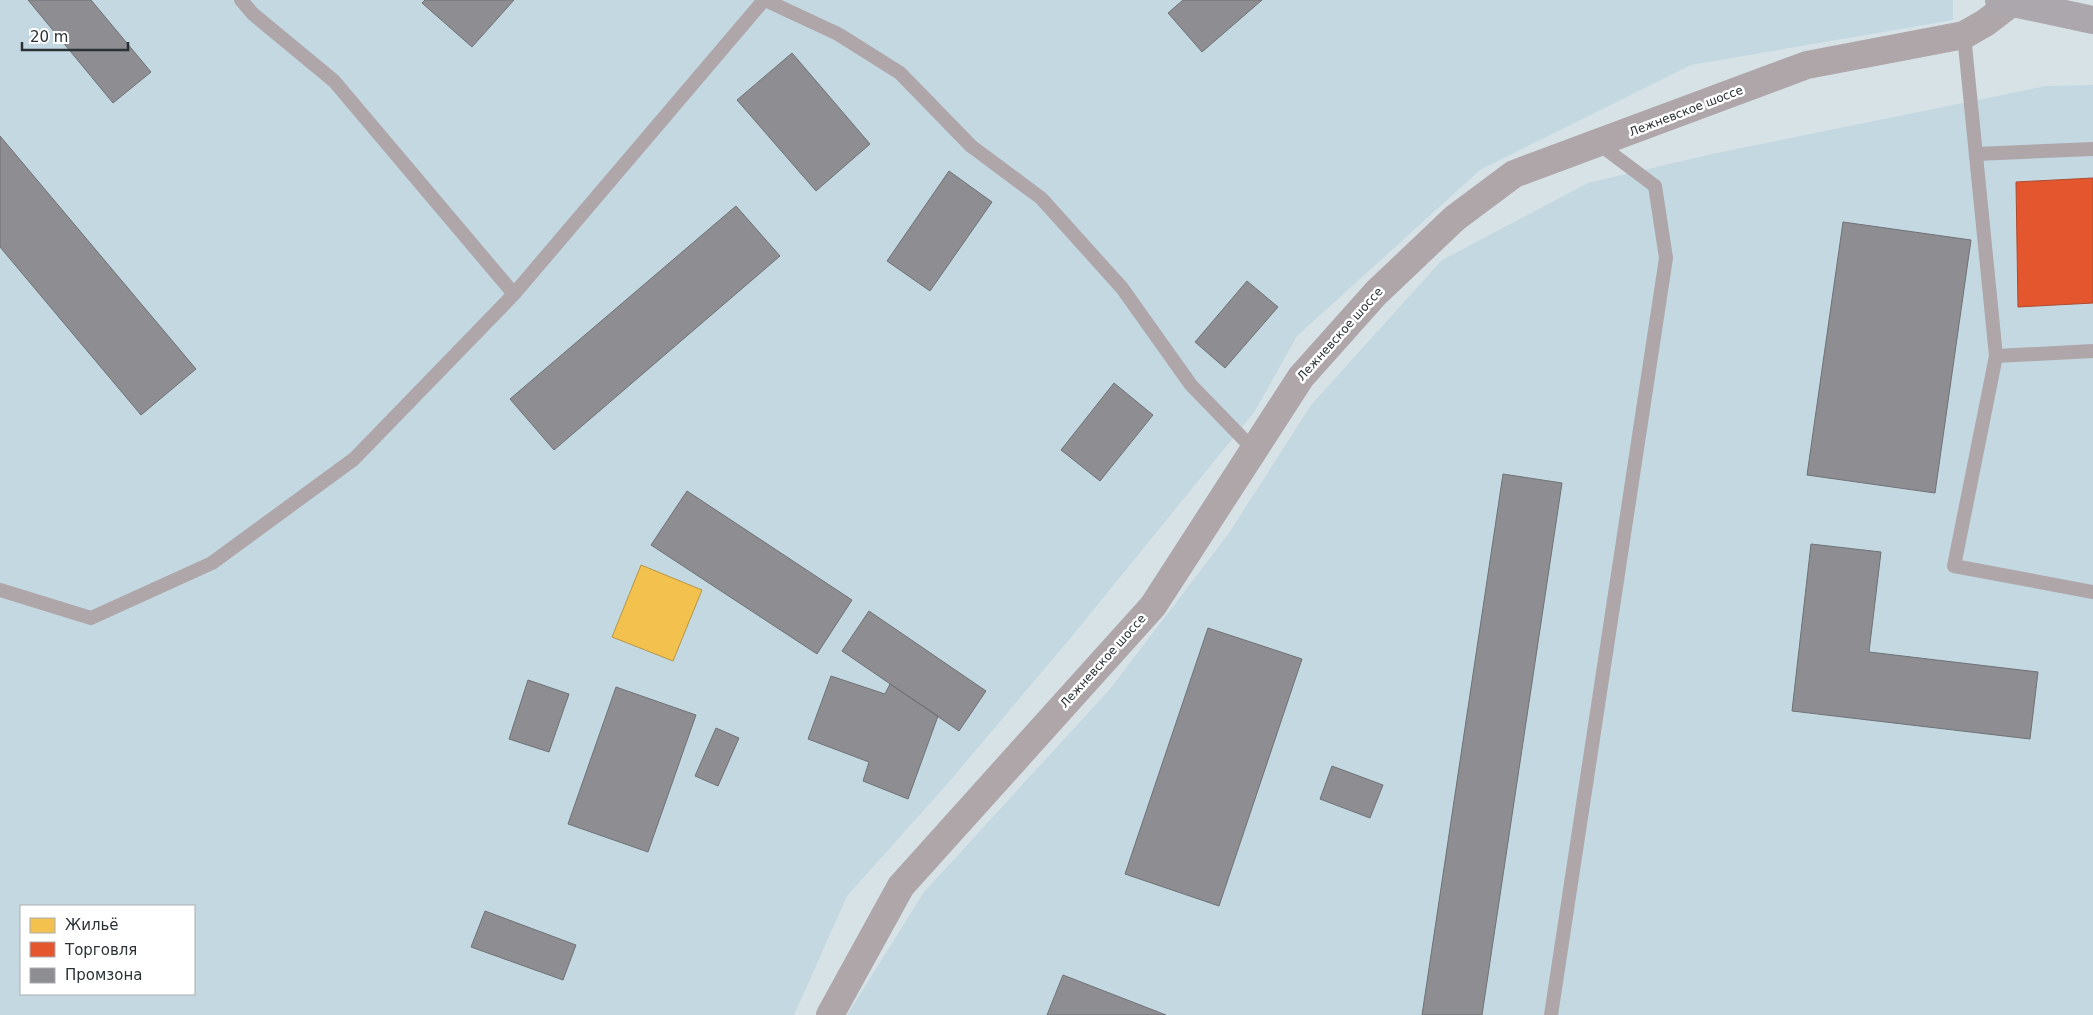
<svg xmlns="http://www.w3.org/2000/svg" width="2093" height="1015" viewBox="0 0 2093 1015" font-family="'DejaVu Sans',sans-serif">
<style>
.built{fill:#c4d8e1;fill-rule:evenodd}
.homes{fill:#f2c14e;stroke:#b69647}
.shops{fill:#e4572e;stroke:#ac4c30}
.industry{fill:#8d8d92;stroke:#6f7276}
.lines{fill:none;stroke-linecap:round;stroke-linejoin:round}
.lane{stroke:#aea6a9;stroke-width:14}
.street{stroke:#aea6a9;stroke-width:28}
.primary{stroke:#aca7ac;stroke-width:28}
.labels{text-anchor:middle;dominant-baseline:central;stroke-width:5;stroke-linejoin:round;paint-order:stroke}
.street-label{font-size:12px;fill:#2a3236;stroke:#fff}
</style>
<rect width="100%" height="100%" fill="#d7e2e7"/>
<path class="built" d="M 0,0 L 1953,0 L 1953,20 L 1691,65 L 1480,170 L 1297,336 L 1255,411 L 1073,635 L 949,782 L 847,896 L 794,1015 L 0,1015 ZM 21,906 L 194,906 L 194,994 L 21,994 Z
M 2093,85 L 2093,1015 L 847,1015 L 924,892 L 1110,689 L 1229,533 L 1311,405 L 1442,260 L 1588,183 L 1712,154 L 2046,86 Z"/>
<path class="homes" d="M 641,565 L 702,590 L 673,661 L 612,637 Z"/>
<path class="shops" d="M 2093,178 L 2093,303 L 2018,307 L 2016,182 Z"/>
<path class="industry" d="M 28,0 L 91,0 L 151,72 L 113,103 Z
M 425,0 L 514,0 L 472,47 L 422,3 Z
M 1183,0 L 1262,0 L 1202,52 L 1168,13 Z
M 792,53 L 870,144 L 816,191 L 737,100 Z
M 0,136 L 196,369 L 141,415 L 0,247 Z
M 949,171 L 992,202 L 930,291 L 887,261 Z
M 736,206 L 780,256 L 554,450 L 510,399 Z
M 1843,222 L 1971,240 L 1935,493 L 1807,475 Z
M 1247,281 L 1278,307 L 1225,368 L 1195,342 Z
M 1114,383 L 1153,415 L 1100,481 L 1061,450 Z
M 1503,474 L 1562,483 L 1482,1015 L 1422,1015 Z
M 687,491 L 852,600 L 817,654 L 651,545 Z
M 1811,544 L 1881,552 L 1869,652 L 2038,672 L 2030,739 L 1792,711 Z
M 869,611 L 986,691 L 959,731 L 842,651 Z
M 1208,628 L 1302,659 L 1219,906 L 1125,874 Z
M 831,676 L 885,694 L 890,684 L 938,716 L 908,799 L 863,781 L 869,762 L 808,739 Z
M 528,680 L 569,694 L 549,752 L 509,739 Z
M 616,687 L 696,715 L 648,852 L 568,824 Z
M 716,728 L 739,738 L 718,786 L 695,776 Z
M 1332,766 L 1383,785 L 1370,818 L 1320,799 Z
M 485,911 L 576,945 L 563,980 L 471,947 Z
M 1063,975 L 1166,1015 L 1047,1015 Z"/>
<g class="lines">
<path class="lane" d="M 241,0 L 253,14 L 334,81 L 514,294
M 765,0 L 838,34 L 900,73 L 971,146 L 1041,198 L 1122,288 L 1191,385 L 1254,450
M 1964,35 L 1996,356 L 1954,566 L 2093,592
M 1976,154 L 2093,149
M 1996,356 L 2093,351
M 0,590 L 91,618 L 212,563 L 354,459 L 514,294 L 764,0
M 1551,1015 L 1666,258 L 1655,186 L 1599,144"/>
<path class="street" d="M 830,1015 L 901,886 L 1153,606 L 1301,377 L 1376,293 L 1455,218 L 1514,174 L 1807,65 L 1964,35 L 1985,23 L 2010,4"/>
<path class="primary" d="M 1999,0 L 2093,20"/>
</g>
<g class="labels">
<g class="street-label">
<text transform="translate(1686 111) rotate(-21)">Лежневское шоссе</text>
<text transform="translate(1340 334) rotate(-48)">Лежневское шоссе</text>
<text transform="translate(1103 661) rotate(-48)">Лежневское шоссе</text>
</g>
</g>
<rect x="20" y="905" width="175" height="90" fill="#ffffff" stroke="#aaadaf"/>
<rect x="30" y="918" width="25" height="15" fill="#f2c14e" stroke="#aaadaf"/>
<text x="65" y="930" font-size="15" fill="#2a3236">Жильё</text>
<rect x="30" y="942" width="25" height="15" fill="#e4572e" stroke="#aaadaf"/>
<text x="65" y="955" font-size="15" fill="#2a3236">Торговля</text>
<rect x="30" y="968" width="25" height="15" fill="#8d8d92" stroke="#aaadaf"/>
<text x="65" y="980" font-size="15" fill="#2a3236">Промзона</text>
<path d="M22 42v8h106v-8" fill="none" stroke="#2a3236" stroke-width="2.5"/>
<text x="30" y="42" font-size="15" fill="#2a3236" stroke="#ffffff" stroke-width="4" paint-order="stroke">20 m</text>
</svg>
